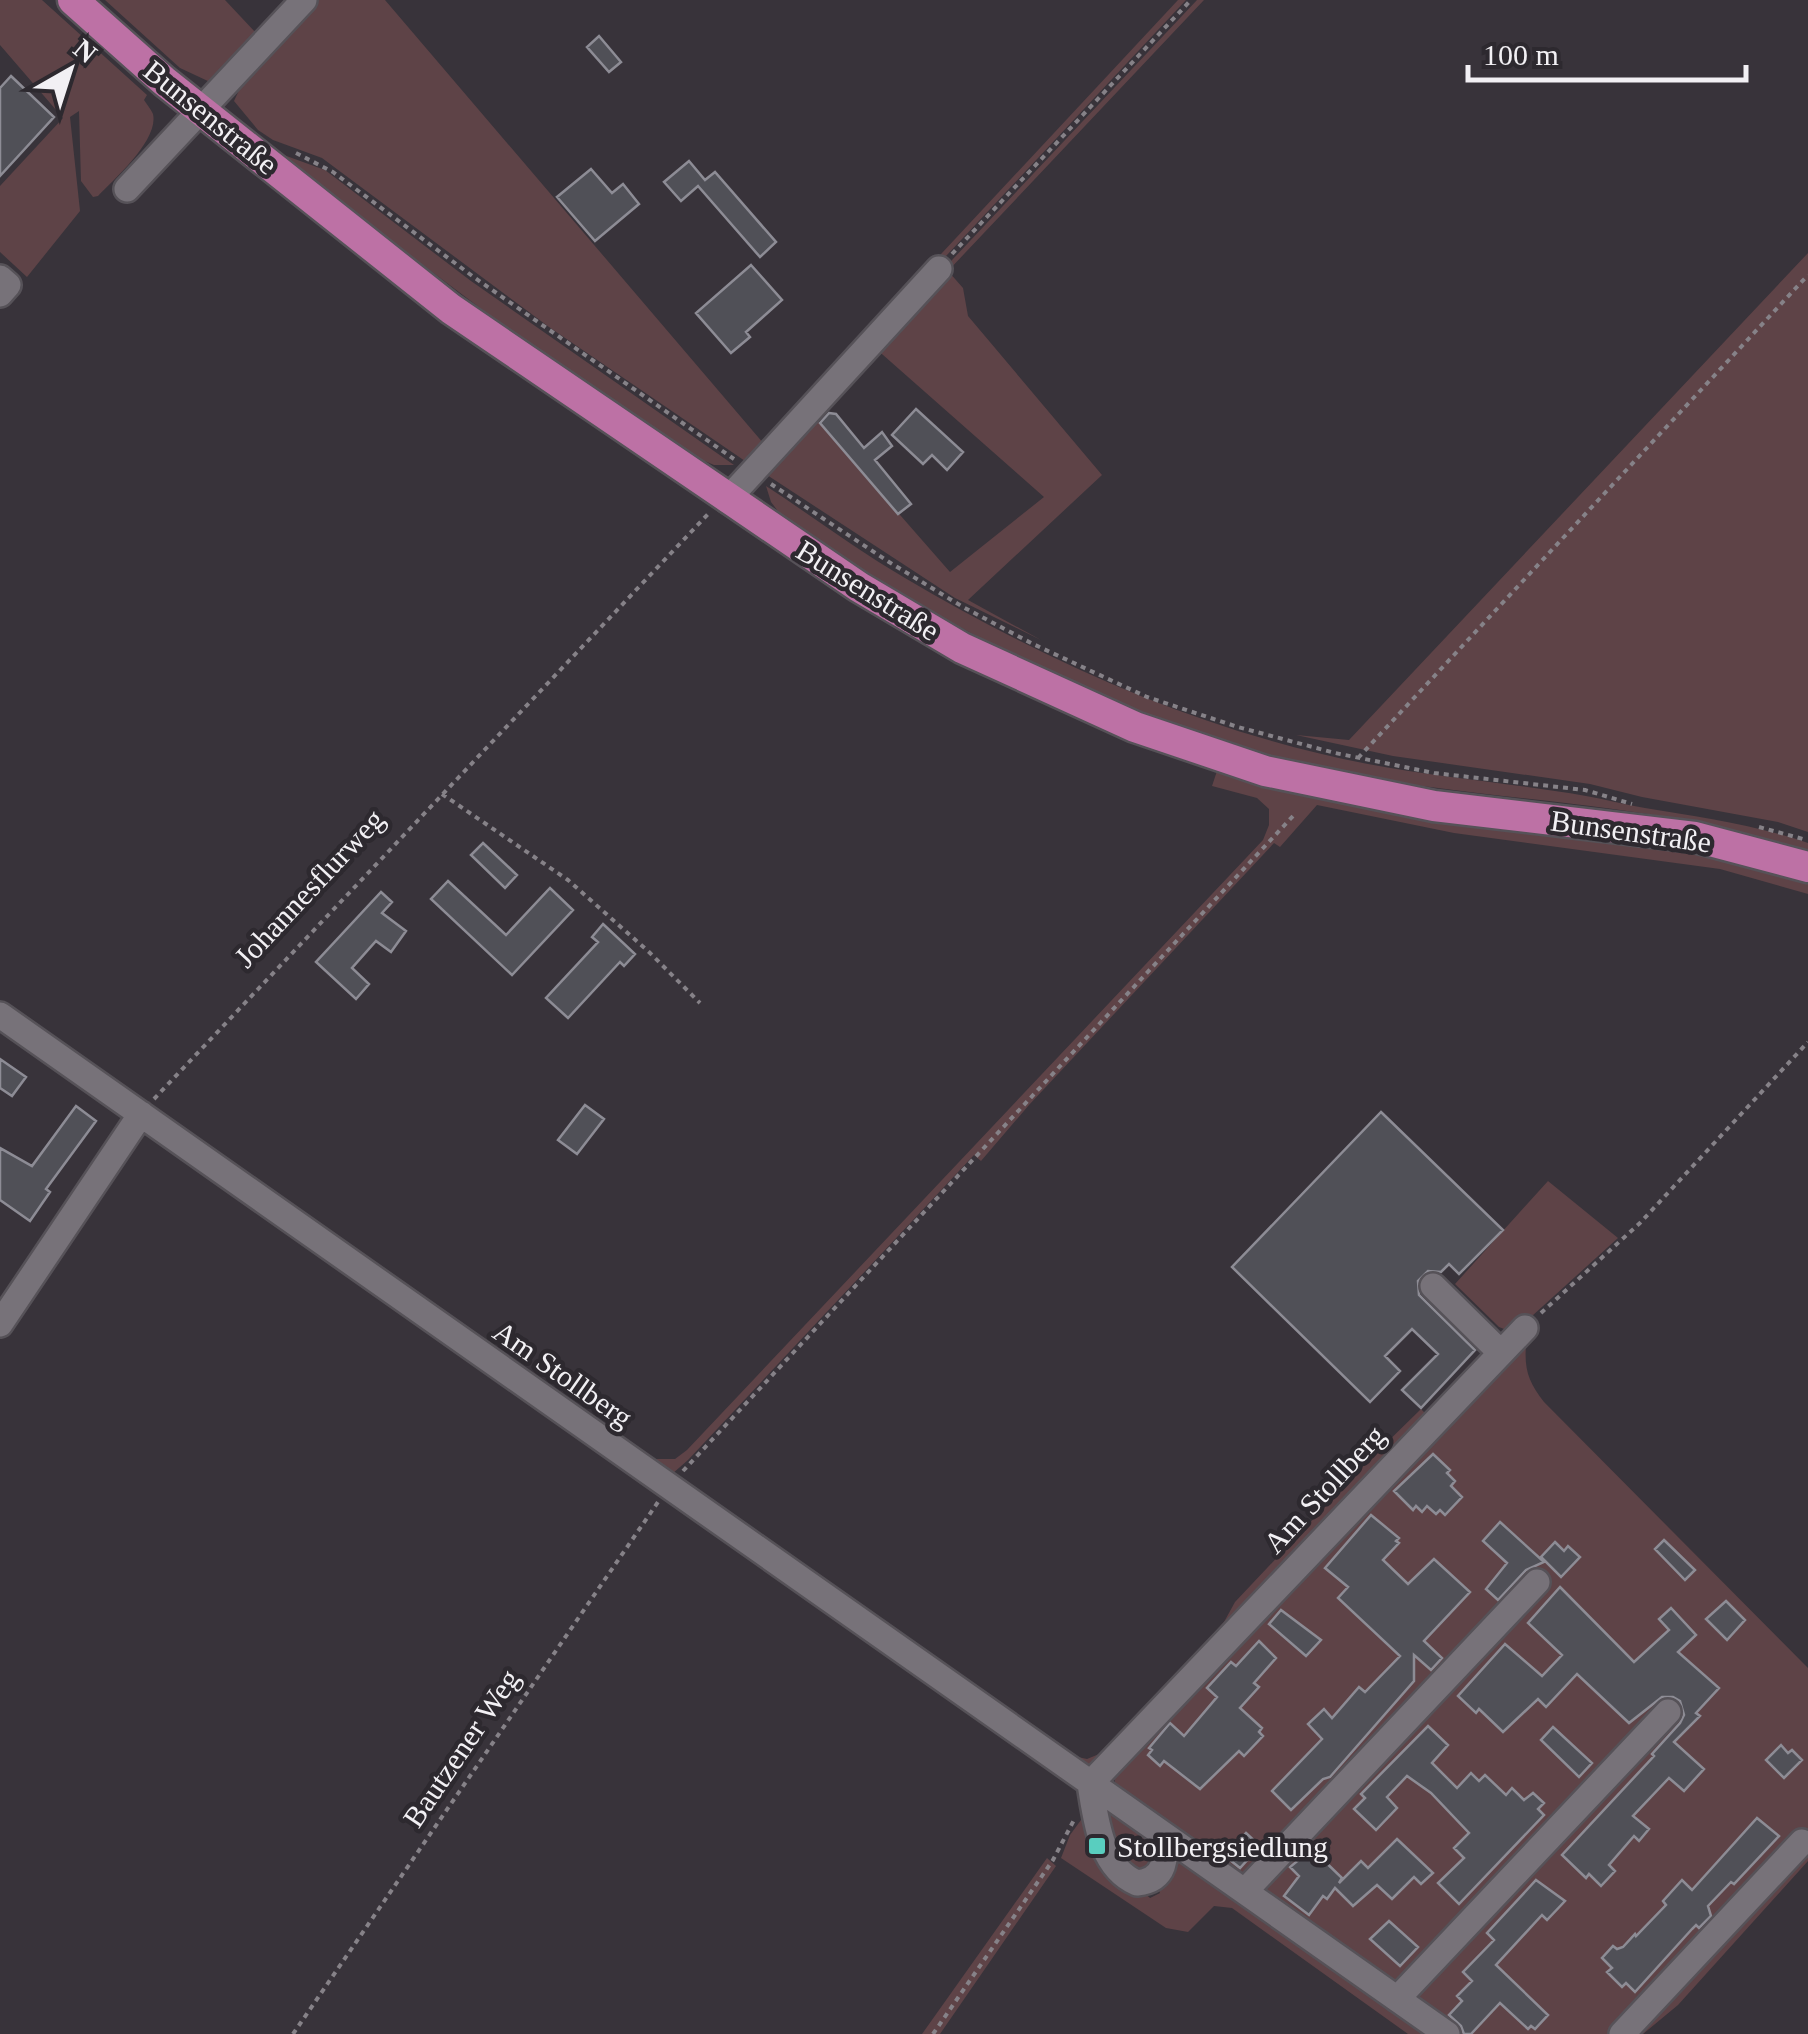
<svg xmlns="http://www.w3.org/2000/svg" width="1808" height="2034" viewBox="0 0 1808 2034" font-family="'Times New Roman',serif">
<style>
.green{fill:#5e4347}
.building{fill:#505057;stroke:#8d8c95;stroke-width:2.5}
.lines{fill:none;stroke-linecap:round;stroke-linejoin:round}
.minor-casing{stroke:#565258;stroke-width:30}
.major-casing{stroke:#565258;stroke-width:35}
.path{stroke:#868288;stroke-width:4;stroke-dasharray:5 5;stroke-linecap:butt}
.minor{stroke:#777279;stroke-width:25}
.major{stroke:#bd71a5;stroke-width:30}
.poi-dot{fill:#59cebf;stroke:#2d292f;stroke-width:4}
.labels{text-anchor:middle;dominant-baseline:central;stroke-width:9;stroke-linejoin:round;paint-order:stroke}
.street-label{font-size:30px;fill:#f2f0f4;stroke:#2d292f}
.poi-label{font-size:30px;fill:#f2f0f4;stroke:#2d292f;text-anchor:start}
</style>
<rect width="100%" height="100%" fill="#38333a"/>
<path class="green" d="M 0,0 L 42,0 L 147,95 L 144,100 C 147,105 151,109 153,114 C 159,140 114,179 98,196 L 93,197 L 81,181 L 79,111 L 70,117 L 80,211 L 27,277 L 0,252 L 0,186 L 63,118 L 0,45 Z
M 105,0 L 225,0 L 256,33 L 222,73 L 210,82 L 180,68 Z
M 316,0 L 385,0 L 764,444 L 745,461 L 549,327 L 322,158 L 273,140 L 258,130 L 234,101 L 241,86 Z
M 1178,0 L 1186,0 L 932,271 L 936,277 L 1197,0 L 1204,0 L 948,271 L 963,288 L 968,316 L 1102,475 L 968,600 L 1041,640 L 955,598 L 767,475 L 816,419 L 950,572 L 1044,497 L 874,347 L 928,268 Z
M 270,150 L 325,170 L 471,281 L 734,465 L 714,465 L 695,457 L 544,356 Z
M 1808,253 L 1808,832 L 1778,822 L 1642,797 L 1590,784 L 1393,756 L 1296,735 L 1349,740 Z
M 766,486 C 812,516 857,550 905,578 C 1049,663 1202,732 1368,764 C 1440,778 1513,783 1586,796 C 1605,799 1625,805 1645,808 C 1699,817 1756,825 1808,843 L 1808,851 C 1774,841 1740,831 1705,824 C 1579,799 1450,796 1323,769 C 1119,725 957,632 784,519 L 771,502 Z
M 1218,768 L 1750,863 L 1808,880 L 1808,894 L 1720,869 L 1454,833 L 1317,805 L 1280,847 L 1274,843 L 1029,1105 L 981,1161 L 974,1155 L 688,1460 L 672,1474 L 647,1464 L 652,1459 L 675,1459 L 687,1450 L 1263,840 L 1269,825 L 1269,809 L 1257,798 L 1212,786 Z
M 1548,1181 L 1618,1238 L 1522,1325 L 1509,1331 L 1499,1327 L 1455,1284 Z
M 1526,1345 C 1524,1370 1529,1383 1544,1402 L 1808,1668 L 1808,1861 L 1678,2005 L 1643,2034 L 1462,2034 L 1417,2002 L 1417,1992 L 1405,1982 L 1391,1985 L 1263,1894 L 1251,1874 L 1239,1876 L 1116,1787 L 1113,1772 Z
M 1421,1409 L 1428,1416 L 1095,1766 L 1085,1768 L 681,1482 L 1078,1757 L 1087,1759 L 1104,1752 L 1224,1622 L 1235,1602 L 1371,1458 Z
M 1107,1803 L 1148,1832 L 1156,1849 L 1149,1867 L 1131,1873 L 1102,1816 Z
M 1089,1809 L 1090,1847 L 1094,1847 L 1150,1898 L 1160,1893 L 1158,1888 L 1176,1853 L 1435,2034 L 1408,2034 L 1232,1908 L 1214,1906 L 1188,1932 L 1166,1928 L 1061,1858 L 1070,1835 Z
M 1047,1858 L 1056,1866 L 940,2034 L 922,2034 Z"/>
<path class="building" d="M 599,36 L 621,62 L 609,72 L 587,47 Z
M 11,76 L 54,117 L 0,176 L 0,88 Z
M 689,161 L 705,180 L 715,172 L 776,242 L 760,257 L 698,186 L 681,201 L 664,182 Z
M 591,169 L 612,193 L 623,184 L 639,204 L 595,241 L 557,197 Z
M 751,265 L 782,300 L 746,332 L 750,337 L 731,353 L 696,313 Z
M 916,409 L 963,452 L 947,470 L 932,455 L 923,464 L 892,435 Z
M 829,413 L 836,414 L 864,448 L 882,432 L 892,446 L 875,460 L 911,504 L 898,514 L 820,423 Z
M 483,843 L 517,875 L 505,888 L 471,855 Z
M 448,881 L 506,935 L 550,888 L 573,910 L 512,975 L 431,899 Z
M 381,892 L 392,902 L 382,913 L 406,931 L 391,952 L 376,941 L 352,968 L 369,984 L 356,999 L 316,962 Z
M 603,924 L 635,954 L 624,966 L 620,962 L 568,1018 L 546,998 L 598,942 L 592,937 Z
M 0,1059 L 26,1077 L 12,1096 L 0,1088 Z
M 585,1105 L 604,1119 L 577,1154 L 558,1140 Z
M 76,1106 L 96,1121 L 46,1189 L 50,1192 L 30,1221 L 0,1200 L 0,1148 L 32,1166 Z
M 1381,1112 L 1503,1230 L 1459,1274 L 1449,1264 L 1441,1272 L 1428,1271 L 1418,1281 L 1419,1295 L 1475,1350 L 1421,1408 L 1402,1390 L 1438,1354 L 1412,1329 L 1385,1356 L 1400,1371 L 1370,1402 L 1232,1267 Z
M 1433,1454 L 1450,1470 L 1447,1473 L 1455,1481 L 1451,1486 L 1462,1497 L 1445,1515 L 1440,1510 L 1436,1514 L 1427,1506 L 1422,1512 L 1416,1506 L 1413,1510 L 1394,1491 Z
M 1371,1515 L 1399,1538 L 1396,1541 L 1399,1543 L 1383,1560 L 1408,1584 L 1434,1559 L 1470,1592 L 1424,1641 L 1442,1658 L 1431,1670 L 1414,1655 L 1414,1681 L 1330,1777 L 1323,1779 L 1291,1810 L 1272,1791 L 1322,1739 L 1308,1724 L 1324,1709 L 1332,1718 L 1359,1687 L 1365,1692 L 1400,1656 L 1338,1598 L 1348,1587 L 1325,1568 Z
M 1500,1522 L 1544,1562 L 1526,1570 L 1498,1600 L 1486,1589 L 1507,1563 L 1483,1541 Z
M 1664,1540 L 1695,1570 L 1685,1580 L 1655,1549 Z
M 1555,1542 L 1564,1551 L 1568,1546 L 1580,1557 L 1561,1577 L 1541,1557 Z
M 1560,1587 L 1634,1662 L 1669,1630 L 1659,1619 L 1671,1608 L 1696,1635 L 1678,1652 L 1719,1688 L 1696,1713 L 1700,1716 L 1674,1742 L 1704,1769 L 1684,1791 L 1669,1778 L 1633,1816 L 1649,1829 L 1639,1841 L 1634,1836 L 1609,1865 L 1615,1871 L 1601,1886 L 1589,1874 L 1586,1878 L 1562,1855 L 1654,1756 L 1652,1754 L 1680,1723 L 1684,1715 L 1680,1701 L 1673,1697 L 1662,1697 L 1629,1723 L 1577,1674 L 1546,1707 L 1538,1699 L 1503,1732 L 1479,1709 L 1476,1713 L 1458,1696 L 1505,1644 L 1542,1676 L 1562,1655 L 1528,1623 Z
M 1726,1601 L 1745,1620 L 1727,1640 L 1706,1619 Z
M 1281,1610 L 1321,1640 L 1306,1656 L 1269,1624 Z
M 1259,1641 L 1276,1658 L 1254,1683 L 1259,1687 L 1240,1708 L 1262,1728 L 1259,1732 L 1263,1736 L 1244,1756 L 1239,1751 L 1200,1789 L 1164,1761 L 1160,1766 L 1148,1755 L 1152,1750 L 1149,1748 L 1170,1723 L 1184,1736 L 1217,1697 L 1207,1688 L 1231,1662 L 1236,1666 Z
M 1428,1726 L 1448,1745 L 1432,1763 L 1457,1788 L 1471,1773 L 1479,1781 L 1485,1775 L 1506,1795 L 1512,1788 L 1524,1800 L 1533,1793 L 1544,1803 L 1538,1809 L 1544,1815 L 1459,1904 L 1438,1883 L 1464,1858 L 1454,1848 L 1469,1833 L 1431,1793 L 1407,1776 L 1387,1797 L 1397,1808 L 1376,1830 L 1354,1809 L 1365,1798 L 1361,1794 Z
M 1553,1727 L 1592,1763 L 1579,1777 L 1541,1740 Z
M 1781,1745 L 1788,1753 L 1792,1750 L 1802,1760 L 1784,1778 L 1766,1760 Z
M 1757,1818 L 1779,1836 L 1734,1884 L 1731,1882 L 1708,1906 L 1711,1916 L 1699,1928 L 1696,1925 L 1692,1929 L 1635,1992 L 1626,1983 L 1622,1987 L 1607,1972 L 1612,1968 L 1602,1958 L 1613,1946 L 1617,1949 L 1623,1947 L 1635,1934 L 1636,1936 L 1666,1905 L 1663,1901 L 1682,1880 L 1692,1890 Z
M 1246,1833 L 1260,1846 L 1240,1868 L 1225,1856 Z
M 1397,1839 L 1433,1873 L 1421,1884 L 1414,1877 L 1392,1899 L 1377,1885 L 1353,1906 L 1335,1888 L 1327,1899 L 1323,1896 L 1309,1915 L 1284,1896 L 1299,1876 L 1290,1867 L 1312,1849 L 1342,1878 L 1339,1883 L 1361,1861 L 1368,1868 Z
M 1536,1880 L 1565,1901 L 1547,1920 L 1542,1915 L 1496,1965 L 1548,2015 L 1535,2029 L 1531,2026 L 1528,2029 L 1500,2003 L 1471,2034 L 1464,2034 L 1461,2026 L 1449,2015 L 1462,2001 L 1457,1996 L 1472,1981 L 1463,1972 L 1494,1940 L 1487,1933 Z
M 1389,1921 L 1418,1947 L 1400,1966 L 1370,1939 Z"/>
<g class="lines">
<g class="minor-casing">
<path id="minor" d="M 127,189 L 304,0
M 0,278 L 8,285 L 0,294
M 727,500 L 939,269
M 0,1015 L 1447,2034
M 1433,1286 L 1499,1351
M 0,1324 L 141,1114
M 1090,1784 L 1525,1328
M 1090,1784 C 1096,1820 1100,1867 1137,1883 C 1166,1880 1168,1857 1161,1834
M 1245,1891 L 1537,1582
M 1397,1999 L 1668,1712
M 1622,2034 L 1802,1842"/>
</g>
<g class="major-casing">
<path id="major" d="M 73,0 L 164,81 L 451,309 L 859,587 L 962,648 L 1135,727 L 1265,771 L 1434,806 L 1695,837 L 1808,867"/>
</g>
<path class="path" d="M 296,153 L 333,172 L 475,278 L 734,459
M 952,254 L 1191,0
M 771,484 L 889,562 L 963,607 L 1033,644 L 1147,697 L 1238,727 L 1335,753 L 1434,773 L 1585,790 L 1632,804
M 1358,758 L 1808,275
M 442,794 L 568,880 L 649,952 L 700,1003
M 1759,827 L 1803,839
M 154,1099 L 708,514
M 1541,1313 L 1640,1223 L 1808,1042
M 683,1471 L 1293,816
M 293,2034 L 658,1502
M 933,2034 L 1053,1860 L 1075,1818"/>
<use href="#minor" class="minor"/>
<use href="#major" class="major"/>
</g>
<rect class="poi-dot" x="1087" y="1836" width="20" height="20" rx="5"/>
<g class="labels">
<g class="street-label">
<text transform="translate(211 117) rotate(39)">Bunsenstraße</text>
<text transform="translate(868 590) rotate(32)">Bunsenstraße</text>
<text transform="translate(1631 831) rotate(8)">Bunsenstraße</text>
<text transform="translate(309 888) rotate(-47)">Johannesflurweg</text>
<text transform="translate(563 1374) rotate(35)">Am Stollberg</text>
<text transform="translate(1324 1489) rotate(-47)">Am Stollberg</text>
<text transform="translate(461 1748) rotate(-56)">Bautzener Weg</text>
</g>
<g class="poi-label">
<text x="1117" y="1846">Stollbergsiedlung</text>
</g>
</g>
<g transform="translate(70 70) rotate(39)" stroke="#2d292f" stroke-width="8" paint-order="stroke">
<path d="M0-8L18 38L0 25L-18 38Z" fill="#f2f0f4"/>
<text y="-15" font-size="28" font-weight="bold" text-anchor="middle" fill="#f2f0f4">N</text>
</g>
<path d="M1468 65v15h278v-15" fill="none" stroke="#f2f0f4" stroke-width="5"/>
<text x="1483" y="65" font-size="30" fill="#f2f0f4" stroke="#2d292f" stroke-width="8" paint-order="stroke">100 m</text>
</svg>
